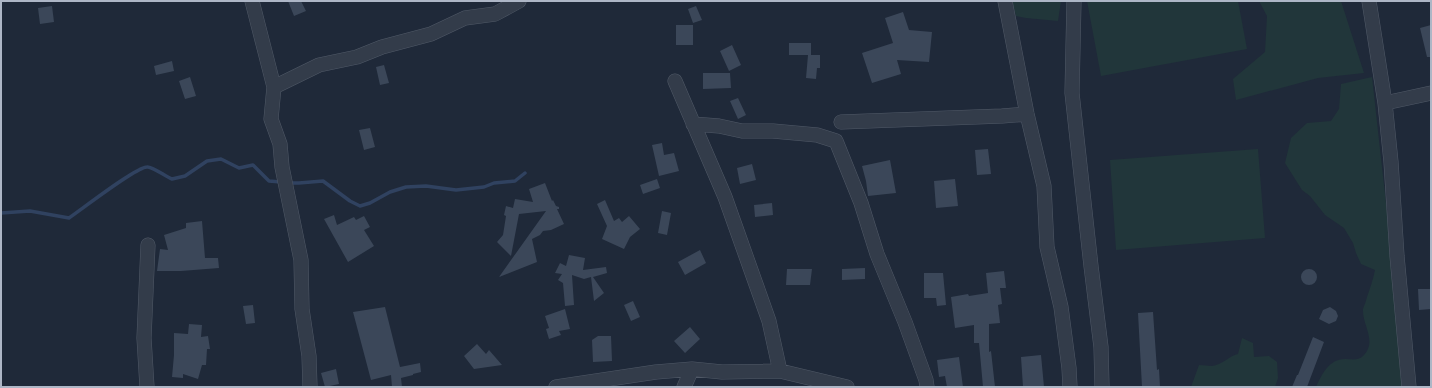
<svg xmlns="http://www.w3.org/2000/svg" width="1432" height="388" viewBox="0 0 1432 388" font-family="Barlow,sans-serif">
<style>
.green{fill:#21363a}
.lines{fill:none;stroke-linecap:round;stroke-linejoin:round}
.stream{stroke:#304260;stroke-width:3.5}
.building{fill:#3b4759}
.street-casing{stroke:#505967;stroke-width:15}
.street{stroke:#333c4a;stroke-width:14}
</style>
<rect width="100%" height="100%" fill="#1f2939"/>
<path class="green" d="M 1012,1 L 1061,1 L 1058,21 L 1026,18 L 1016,16 Z
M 1087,1 L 1238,1 L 1247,49 L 1101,76 Z
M 1259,1 L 1341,1 L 1364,73 L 1318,78 L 1236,100 L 1233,79 L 1265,52 L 1267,16 Z
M 1372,77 L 1399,320 L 1403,387 L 1316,387 C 1322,374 1329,359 1345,359 C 1351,359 1358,361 1363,356 C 1378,341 1362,326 1363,309 C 1364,306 1366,301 1367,297 C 1370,288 1373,280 1375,270 L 1361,264 L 1356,253 L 1353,243 L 1344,228 L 1325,215 L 1310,196 L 1302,190 L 1285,163 L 1291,138 L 1307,123 L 1331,121 L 1339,109 L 1341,84 Z
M 1258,149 L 1265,238 L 1116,250 L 1110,160 Z
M 1242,338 L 1253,343 L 1254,357 L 1269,356 L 1277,362 L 1278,378 L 1275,387 L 1191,387 L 1199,365 C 1203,365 1208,366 1212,366 C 1222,365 1229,356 1238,354 Z"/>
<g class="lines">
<path class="stream" d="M 288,183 L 299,183 L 323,181 L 350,201 L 360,206 L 370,203 L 390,192 L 406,187 L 426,186 L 456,190 L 484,187 L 494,183 L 515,181 L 525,173
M 1,213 L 30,211 L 69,218 C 81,210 136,167 147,167 C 152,166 166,177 172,179 L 185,176 L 207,161 L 221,159 L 239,168 L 253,165 L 269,181 L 281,182"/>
</g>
<path class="building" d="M 288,1 L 301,1 L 306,11 L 294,16 Z
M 52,6 L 54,22 L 40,24 L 38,8 Z
M 696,6 L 702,20 L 693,23 L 688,9 Z
M 903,12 L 909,30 L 932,32 L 929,62 L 897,60 L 901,74 L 872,83 L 862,53 L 893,43 L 885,18 Z
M 676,25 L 693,25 L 693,45 L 676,45 Z
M 1431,25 L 1431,57 L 1427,57 L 1420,28 Z
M 789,43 L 811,43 L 811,55 L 820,55 L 820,68 L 817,68 L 816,79 L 806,78 L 808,55 L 789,55 Z
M 732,45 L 741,65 L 729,71 L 720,51 Z
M 172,61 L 174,71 L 156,75 L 154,66 Z
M 384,65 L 389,83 L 380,85 L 376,67 Z
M 703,73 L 730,73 L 731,88 L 703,89 Z
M 190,77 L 196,96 L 185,99 L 179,81 Z
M 738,98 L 746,115 L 738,119 L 730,101 Z
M 370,128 L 375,147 L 364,150 L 359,130 Z
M 662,143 L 664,155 L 674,153 L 679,171 L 659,176 L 652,145 Z
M 988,149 L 991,174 L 977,175 L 975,150 Z
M 890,160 L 896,193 L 868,196 L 866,181 L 862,166 Z
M 752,164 L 756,180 L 740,184 L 737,168 Z
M 657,179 L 660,188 L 643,194 L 640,185 Z
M 955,179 L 958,206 L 936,208 L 934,181 Z
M 545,183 L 552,201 L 553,200 L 556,206 L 559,207 L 559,209 L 557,209 L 564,224 L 551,230 L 543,231 L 540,235 L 532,239 L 537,262 L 499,277 L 546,211 L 519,214 L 511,256 L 497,242 L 503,235 L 506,216 L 504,215 L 506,206 L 513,208 L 515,199 L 533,202 L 529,189 Z
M 605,200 L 614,221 L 619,218 L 622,222 L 629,216 L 640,229 L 630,237 L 624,249 L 602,239 L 607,226 L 597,204 Z
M 772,203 L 773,215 L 755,217 L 754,205 Z
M 662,211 L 671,213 L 667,235 L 658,233 Z
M 334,215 L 337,225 L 354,217 L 356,220 L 364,216 L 370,227 L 364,230 L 374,246 L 348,262 L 324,219 Z
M 202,221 L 205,258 L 218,258 L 219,268 L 181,271 L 157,271 L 160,249 L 168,250 L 164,235 L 186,228 L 186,223 Z
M 700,250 L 706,263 L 685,275 L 678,262 Z
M 569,255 L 585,258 L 583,270 L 606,267 L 607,273 L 593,277 L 604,293 L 594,301 L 591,277 L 584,279 L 572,275 L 574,305 L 565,306 L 563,283 L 558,280 L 562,274 L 555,273 L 560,263 L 566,266 Z
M 865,268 L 865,279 L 842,280 L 842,269 Z
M 787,269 L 812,269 L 810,285 L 786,285 Z
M1301 277a8 8 0 1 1 16 0a8 8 0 1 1-16 0Z
M 1004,271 L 1006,288 L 1000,288 L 1002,304 L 998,305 L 1000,323 L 989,324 L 989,352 L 991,351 L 995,387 L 983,387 L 979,343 L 974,343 L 974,325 L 955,328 L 951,297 L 968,294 L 969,296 L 988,293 L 986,273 Z
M 924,273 L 943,273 L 946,305 L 937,306 L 936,298 L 924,298 Z
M 1418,289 L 1430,289 L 1431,309 L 1419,310 Z
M 633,301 L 640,317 L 631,321 L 624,305 Z
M 253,305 L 255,323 L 246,324 L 243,306 Z
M 385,307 L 400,367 L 420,363 L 421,372 L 413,374 L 413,375 L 401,378 L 402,387 L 392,387 L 391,375 L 371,380 L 353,312 Z
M 1330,307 L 1336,311 L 1338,316 L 1336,321 L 1329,324 L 1319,319 L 1323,310 Z
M 565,309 L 570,329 L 559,331 L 561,335 L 549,339 L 546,329 L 549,328 L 545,316 Z
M 1153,312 L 1157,370 L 1159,369 L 1160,387 L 1142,387 L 1138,313 Z
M 189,324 L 202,325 L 201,337 L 208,336 L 210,349 L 207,349 L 206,365 L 202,365 L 198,379 L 183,374 L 183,378 L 172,377 L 174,355 L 174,333 L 188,334 Z
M 690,327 L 700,339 L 685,353 L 674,341 Z
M 598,336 L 611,336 L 612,361 L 593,362 L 592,340 Z
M 1313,337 L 1324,342 L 1307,387 L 1292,387 L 1297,375 L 1298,375 Z
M 477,344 L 486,354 L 489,350 L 502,365 L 474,369 L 464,356 Z
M 1041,355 L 1044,387 L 1023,387 L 1021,357 Z
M 959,357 L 963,387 L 947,387 L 945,376 L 939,377 L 937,360 Z
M 336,369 L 339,384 L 325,387 L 321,373 Z"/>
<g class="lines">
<g class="street-casing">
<path id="street" d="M 252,1 L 274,87 L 271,119 L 280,144 L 282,167 L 301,260 L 302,309 L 309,356 L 310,387
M 1005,1 L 1027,114 L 1044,186 L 1047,247 L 1061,307 L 1069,368 L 1070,387
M 1074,1 L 1072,93 L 1091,266 L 1101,347 L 1102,387
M 1369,1 L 1385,103 L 1391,162 L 1397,256 L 1409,387
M 675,81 L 725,197 L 769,321 L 780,371
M 274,87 L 319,65 L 357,57 L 382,47 L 431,34 L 465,18 L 495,14 L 519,1
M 1385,103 L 1431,93
M 841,122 L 1002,116 L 1027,114
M 693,124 L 719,126 L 742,131 L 773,131 L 817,135 L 836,141 L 861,203 L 877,254 L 905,322 L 926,380 L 927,387
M 147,387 L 144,338 L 148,245
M 556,387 L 656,372 L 692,369 L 722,372 L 780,371 L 847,387
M 684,387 L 692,369"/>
</g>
<use href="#street" class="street"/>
</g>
<rect width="1432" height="388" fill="none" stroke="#adb6c6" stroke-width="4"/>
</svg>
